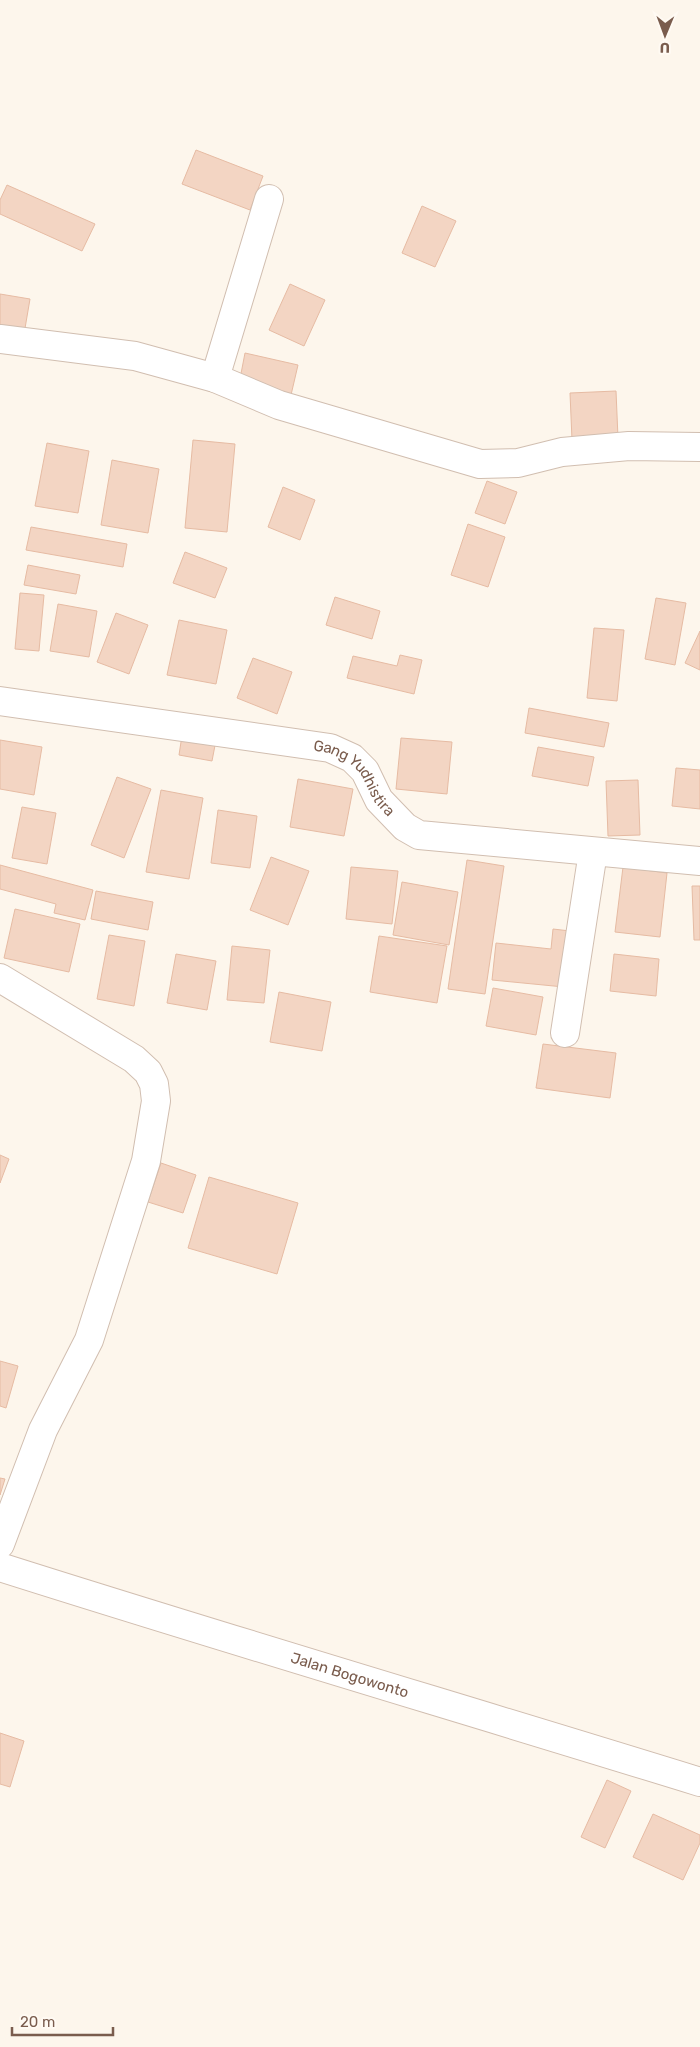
<svg xmlns="http://www.w3.org/2000/svg" width="700" height="2047" viewBox="0 0 700 2047" font-family="Rubik,sans-serif">
<style>
.building{fill:#f3d5c3;stroke:#e6bba3}
.lines{fill:none;stroke-linecap:round;stroke-linejoin:round}
.street-casing{stroke:#d1beb0;stroke-width:30}
.street{stroke:#fff;stroke-width:28}
.labels{text-anchor:middle;dominant-baseline:central;stroke-width:4;stroke-linejoin:round;paint-order:stroke}
.street-label{font-size:15px;fill:#7a5c4d;stroke:#fffaf3}
</style>
<rect width="100%" height="100%" fill="#fdf6ec"/>
<path class="building" d="M 196,150 L 263,176 L 250,210 L 182,184 Z
M 7,185 L 95,224 L 82,251 L 0,214 L 0,200 Z
M 422,206 L 456,221 L 435,267 L 402,253 Z
M 290,284 L 325,300 L 304,346 L 269,330 Z
M 0,294 L 30,299 L 23,340 L 0,336 Z
M 245,353 L 298,365 L 291,395 L 239,384 Z
M 616,391 L 618,438 L 572,440 L 570,393 Z
M 193,440 L 235,444 L 227,532 L 185,528 Z
M 47,443 L 89,451 L 78,513 L 35,506 Z
M 112,460 L 159,469 L 148,533 L 101,525 Z
M 487,481 L 517,492 L 505,524 L 475,513 Z
M 283,487 L 315,500 L 300,540 L 268,527 Z
M 468,524 L 505,537 L 488,587 L 451,575 Z
M 31,527 L 127,544 L 123,567 L 26,550 Z
M 185,552 L 227,568 L 215,598 L 173,583 Z
M 28,565 L 80,575 L 76,594 L 24,585 Z
M 20,593 L 44,595 L 39,651 L 15,649 Z
M 335,597 L 380,611 L 372,639 L 326,625 Z
M 656,598 L 686,603 L 675,665 L 645,659 Z
M 58,604 L 97,611 L 89,657 L 50,651 Z
M 116,613 L 148,625 L 129,674 L 97,662 Z
M 179,620 L 227,630 L 216,684 L 167,675 Z
M 594,628 L 624,630 L 617,701 L 587,698 Z
M 700,631 L 700,670 L 685,663 Z
M 400,655 L 422,660 L 414,694 L 347,678 L 353,656 L 397,666 Z
M 253,658 L 292,672 L 277,714 L 237,698 Z
M 529,708 L 609,723 L 604,747 L 525,733 Z
M 183,729 L 217,735 L 212,761 L 179,755 Z
M 401,738 L 452,742 L 447,794 L 396,789 Z
M 0,740 L 42,747 L 34,795 L 0,789 Z
M 538,747 L 594,757 L 588,786 L 532,776 Z
M 676,768 L 700,770 L 700,809 L 672,806 Z
M 117,777 L 151,789 L 124,858 L 91,845 Z
M 298,779 L 353,789 L 344,836 L 290,827 Z
M 638,780 L 640,835 L 608,836 L 606,781 Z
M 161,790 L 203,798 L 189,879 L 146,872 Z
M 22,807 L 56,813 L 47,864 L 12,858 Z
M 218,810 L 257,816 L 250,868 L 211,863 Z
M 271,857 L 309,871 L 288,925 L 250,910 Z
M 467,860 L 504,866 L 485,994 L 448,989 Z
M 0,865 L 93,890 L 85,920 L 54,913 L 56,904 L 0,889 Z
M 351,867 L 398,871 L 392,924 L 346,919 Z
M 623,867 L 667,873 L 660,937 L 615,932 Z
M 402,882 L 458,892 L 449,945 L 393,935 Z
M 692,886 L 700,886 L 700,940 L 694,940 Z
M 96,891 L 153,902 L 148,930 L 91,919 Z
M 15,909 L 80,924 L 69,972 L 4,958 Z
M 553,929 L 570,931 L 564,987 L 492,980 L 496,943 L 551,949 Z
M 109,935 L 145,941 L 134,1006 L 97,999 Z
M 379,936 L 447,946 L 437,1003 L 370,992 Z
M 232,946 L 270,950 L 264,1003 L 227,1000 Z
M 176,954 L 216,961 L 207,1010 L 167,1003 Z
M 614,954 L 659,959 L 656,996 L 610,991 Z
M 493,988 L 543,997 L 536,1035 L 486,1026 Z
M 279,992 L 331,1002 L 322,1051 L 270,1042 Z
M 543,1044 L 616,1053 L 610,1098 L 536,1088 Z
M 0,1155 L 9,1159 L 0,1183 Z
M 161,1163 L 196,1175 L 183,1213 L 148,1202 Z
M 209,1177 L 298,1203 L 277,1274 L 188,1248 Z
M 0,1361 L 18,1366 L 6,1408 L 0,1406 Z
M 0,1478 L 5,1479 L 0,1495 Z
M 0,1733 L 24,1741 L 10,1787 L 0,1784 Z
M 607,1780 L 631,1791 L 605,1848 L 581,1837 Z
M 653,1814 L 700,1835 L 700,1843 L 683,1880 L 633,1857 Z"/>
<g class="lines">
<g class="street-casing">
<g id="street">
<path d="M 0,339 L 135,356 L 215,378 L 279,405 L 480,464 L 518,463 L 562,452 L 629,446 L 700,447"/>
<path d="M 215,378 L 269,199"/>
<path id="s1" d="M 0,701 L 330,748 L 352,758 L 365,771 L 379,800 L 405,827 L 419,835 L 700,861"/>
<path d="M 0,978 L 134,1059 L 148,1072 L 154,1084 L 156,1101 L 146,1161 L 89,1340 L 43,1430 L 0,1544"/>
<path d="M 565,1033 L 593,852"/>
<path id="s2" d="M 0,1567 C 233,1641 467,1710 700,1782"/>
</g>
</g>
<use href="#street" class="street"/>
</g>
<g class="labels">
<g class="street-label">
<text stroke="none"><textPath href="#s1" startOffset="372">Gang Yudhistira</textPath></text>
<text stroke="none"><textPath href="#s2" startOffset="366">Jalan Bogowonto</textPath></text>
</g>
</g>
<g transform="translate(665 35) rotate(181)" stroke="#fffaf3" stroke-width="4" paint-order="stroke">
<path d="M0-4L9 19L0 12L-9 19Z" fill="#7a5c4d"/>
<text y="-8" font-size="14" font-weight="bold" text-anchor="middle" fill="#7a5c4d">U</text>
</g>
<path d="M12 2027v8h101v-8" fill="none" stroke="#7a5c4d" stroke-width="2.5"/>
<text x="20" y="2027" font-size="15" fill="#7a5c4d" stroke="#fffaf3" stroke-width="4" paint-order="stroke">20 m</text>
</svg>
